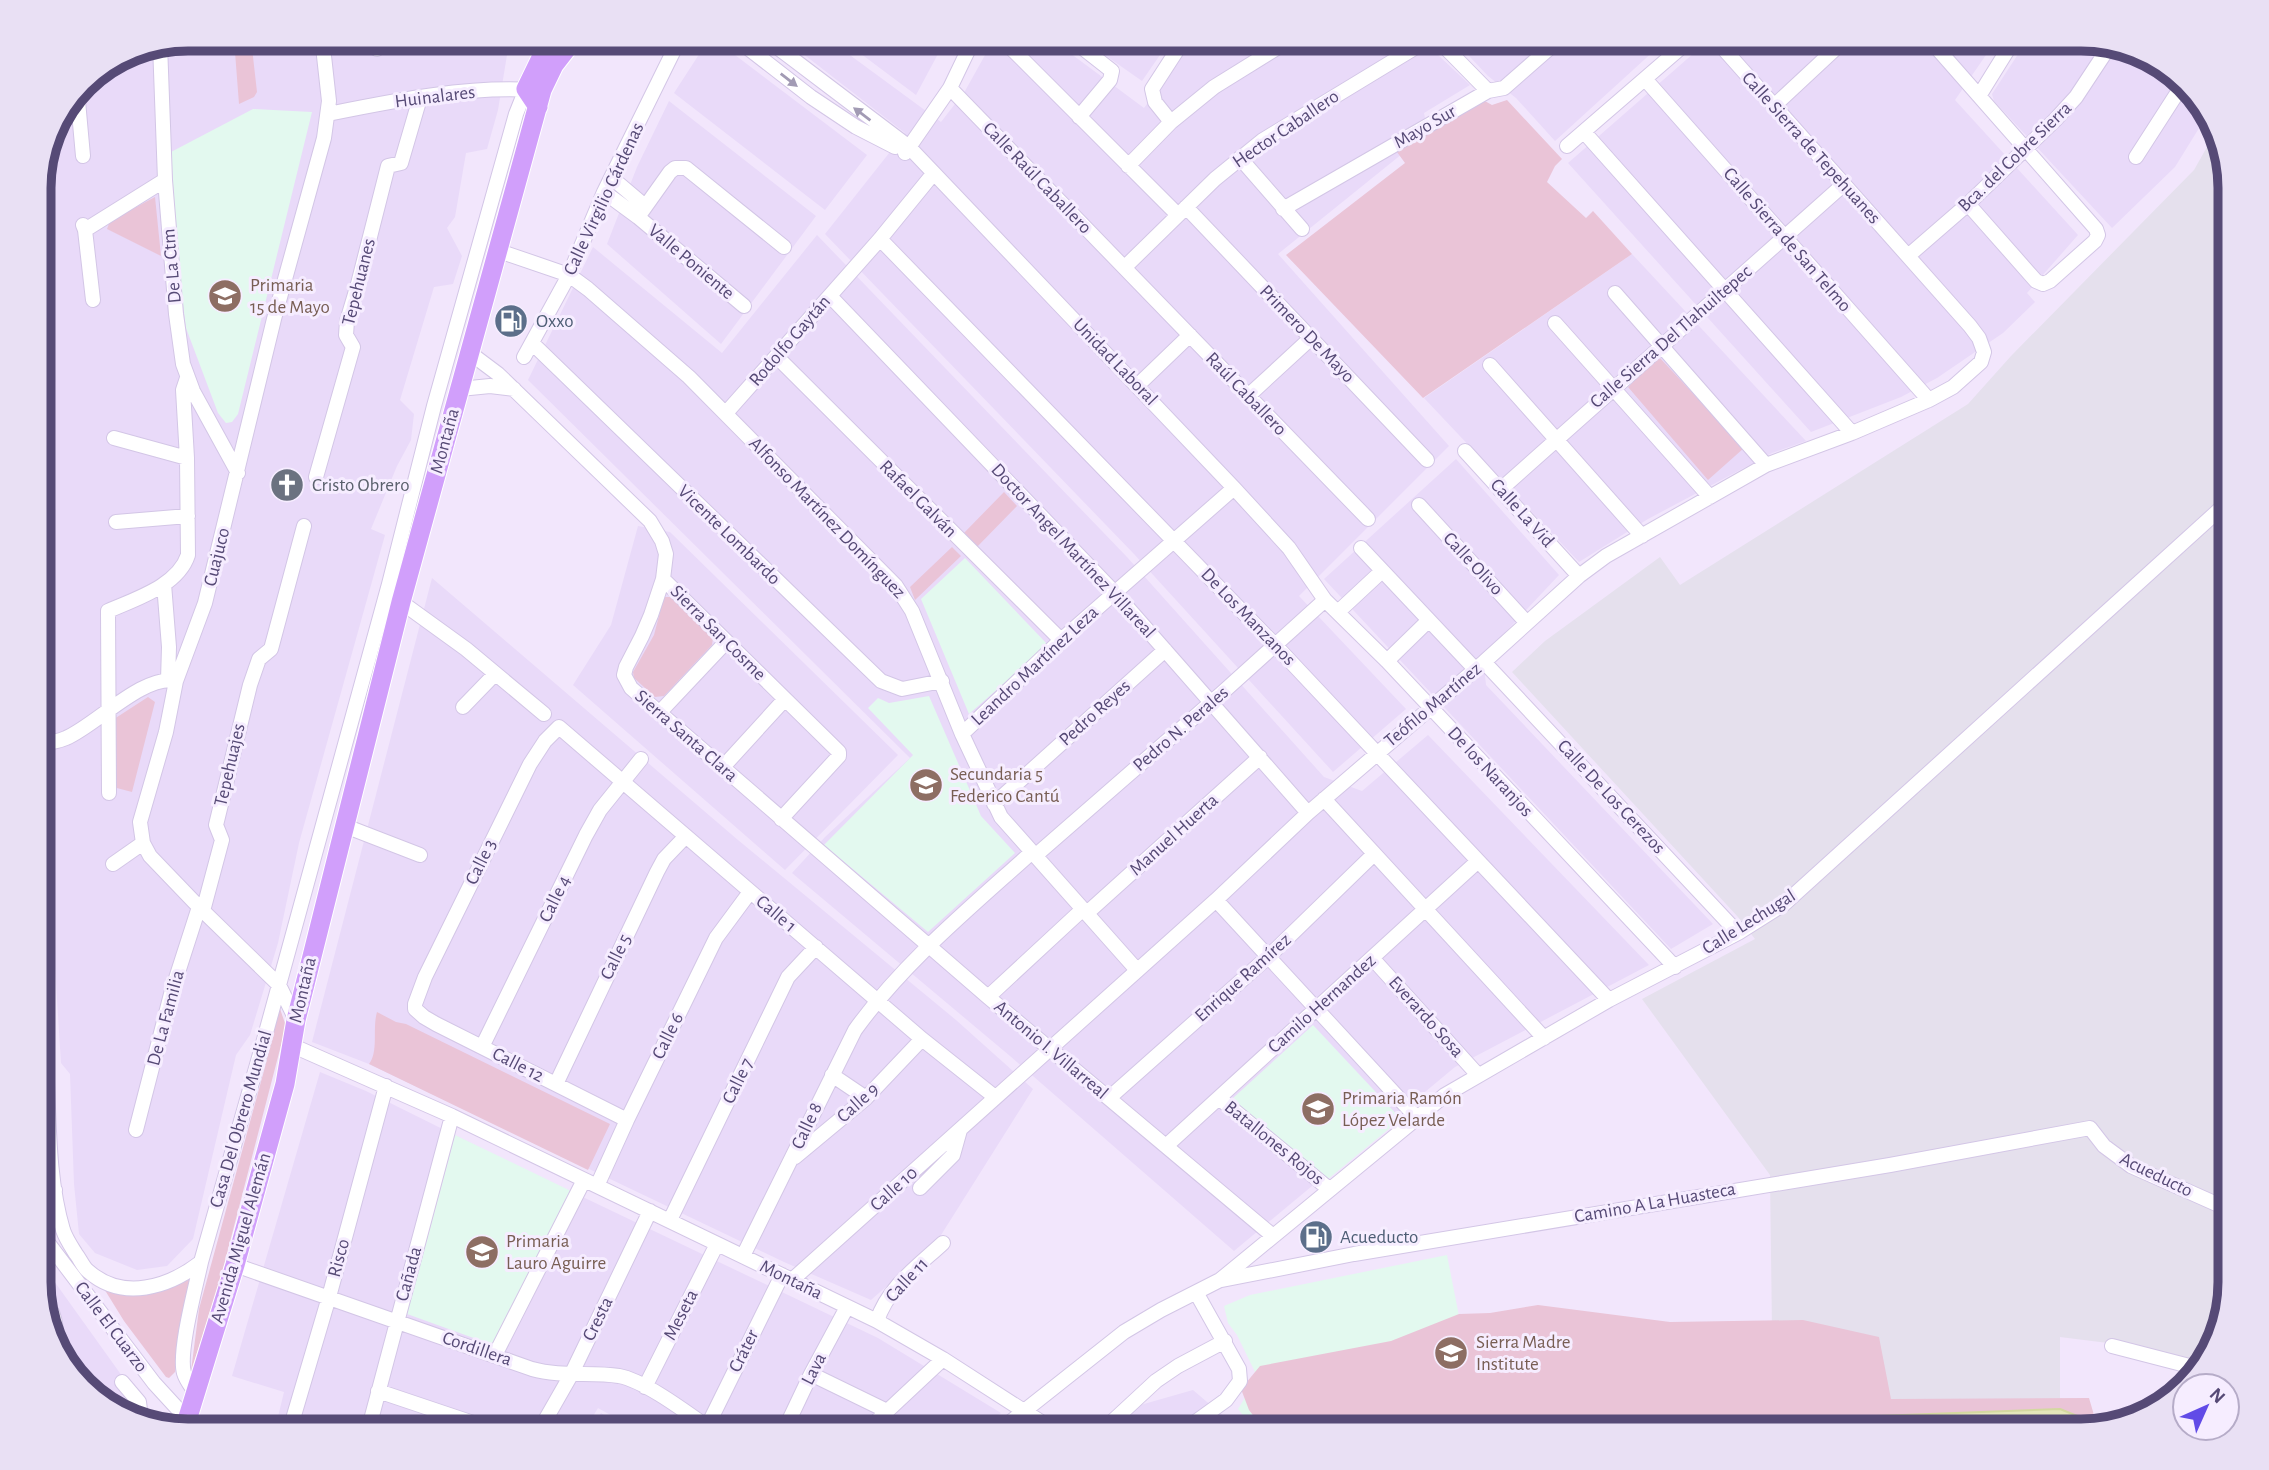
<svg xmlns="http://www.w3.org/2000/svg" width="2269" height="1470" viewBox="0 0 2269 1470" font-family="'Alegreya Sans',sans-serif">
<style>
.residential{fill:#e9daf9}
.industrial{fill:#e5e0ed}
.education{fill:#e3f9ef}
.green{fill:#eac4d7}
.water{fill:#e4e6ba;stroke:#d4d8a0;stroke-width:2}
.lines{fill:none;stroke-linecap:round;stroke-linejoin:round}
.minor-casing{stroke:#d3c6e6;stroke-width:16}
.major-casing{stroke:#fff;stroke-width:21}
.minor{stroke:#fff;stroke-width:14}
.major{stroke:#d19ffb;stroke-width:19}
.oneway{fill:#a29bb4}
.labels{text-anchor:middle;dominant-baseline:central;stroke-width:6;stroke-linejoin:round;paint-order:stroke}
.street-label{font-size:19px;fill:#564a76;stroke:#f6edff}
.education-label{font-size:19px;fill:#785e54;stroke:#f6edff;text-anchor:start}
.service-label{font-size:19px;fill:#4e5e75;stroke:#f6edff;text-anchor:start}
.worship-label{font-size:19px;fill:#5b616d;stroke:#f6edff;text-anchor:start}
.rim{fill:none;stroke:#564a76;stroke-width:9}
</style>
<rect width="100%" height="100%" fill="#f2e6fc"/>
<path class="residential" d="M 188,39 L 524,39 L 507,55 L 498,110 L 487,149 L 466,153 L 455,217 L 447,228 L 462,256 L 453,284 L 434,287 L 400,400 L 414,414 L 411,440 L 397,466 L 371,529 L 385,535 L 299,843 L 278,943 L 250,1035 L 236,1055 L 193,1239 L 167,1266 L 137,1270 L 95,1253 L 79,1234 L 74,1184 L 70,1074 L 61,1063 L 43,777 L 39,616 L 47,582 L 39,482 L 39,178 L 50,130 L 82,82 L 131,50 Z
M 709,39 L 714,39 L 867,155 L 825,210 L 674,93 Z
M 784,39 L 828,39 L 941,122 L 965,91 L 994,39 L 1051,39 L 1144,108 L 1195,39 L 1421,39 L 1470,85 L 1424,113 L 1428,133 L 1278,254 L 1449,446 L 1299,596 L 1406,709 L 1333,772 L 1134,554 L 825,234 L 905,133 Z
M 841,39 L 946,39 L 916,95 Z
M 1082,39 L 1171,39 L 1142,81 Z
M 1453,39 L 1667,39 L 1555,141 L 1516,98 L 1488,76 Z
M 1710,39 L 1997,39 L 1955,100 L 2078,235 L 2027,293 L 2035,302 L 2003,333 L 1937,378 L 1901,397 L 1811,432 L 1568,163 Z
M 2028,39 L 2081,39 L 2164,63 L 2209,112 L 2175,167 L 2112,228 L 1994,101 L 1992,94 Z
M 669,101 L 816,216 L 721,344 L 607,244 L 637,167 Z
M 817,235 L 1127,557 L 1324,777 L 1362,791 L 1428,735 L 1649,965 L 1455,1067 L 1234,1251 L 1010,1056 L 792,873 L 825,837 L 910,758 L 528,380 L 593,247 L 722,353 Z
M 1632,254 L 1806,441 L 1772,453 L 1648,519 L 1579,562 L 1424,398 Z
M 1456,459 L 1559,575 L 1483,656 L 1486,685 L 1713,924 L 1671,949 L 1324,579 Z
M 638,526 L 670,532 L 898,755 L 785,870 L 573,685 L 611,625 Z
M 432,578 L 738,840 L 956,1020 L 1033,1089 L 936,1243 L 871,1300 L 784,1262 L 369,1064 L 312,1042 Z
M 320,1072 L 366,1091 L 501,1158 L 878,1338 L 1001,1413 L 978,1431 L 639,1431 L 598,1408 L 584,1431 L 283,1431 L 275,1429 L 284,1392 L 232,1376 Z
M 39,1260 L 155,1422 L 105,1407 L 58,1357 L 39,1292 Z
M 1193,1390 L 1241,1431 L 1108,1431 L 1137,1406 Z
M 601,1413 L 631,1431 L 589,1431 Z"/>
<path class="industrial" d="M 2216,131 L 2230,187 L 2230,1283 L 2206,1365 L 2108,1343 L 2060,1337 L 2060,1409 L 1773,1408 L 1770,1175 L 1642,999 L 1755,939 L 1738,917 L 1512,672 L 1545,641 L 1660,557 L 1680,585 L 1968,404 L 2011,356 L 2194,170 Z"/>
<path class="education" d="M 253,109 L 312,112 L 238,414 L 232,422 L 226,423 L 218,413 L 186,328 L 178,263 L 171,152 Z
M 965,558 L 1048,645 L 969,714 L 921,599 Z
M 929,696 L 981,816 L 1015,853 L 928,932 L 824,845 L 913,755 L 868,708 L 878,698 L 889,703 Z
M 1313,1025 L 1401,1119 L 1328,1179 L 1232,1099 Z
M 455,1135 L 571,1191 L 493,1345 L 407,1314 Z
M 1447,1255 L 1459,1316 L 1508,1431 L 1256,1431 L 1238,1409 L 1243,1401 L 1255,1372 L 1237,1335 L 1228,1323 L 1224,1306 L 1250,1295 Z"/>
<path class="green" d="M 234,39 L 251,39 L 257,92 L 254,97 L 239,104 Z
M 1483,100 L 1492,105 L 1507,100 L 1562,159 L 1555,166 L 1547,182 L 1586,218 L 1593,211 L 1632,254 L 1423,398 L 1286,255 L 1405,163 L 1397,152 Z
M 155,197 L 161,256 L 107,229 L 110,221 Z
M 1659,357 L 1744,448 L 1708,480 L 1628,387 Z
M 1004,492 L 1017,506 L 976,548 L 963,534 Z
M 952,547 L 961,556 L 915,600 L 910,587 Z
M 664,597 L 671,597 L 713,638 L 712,645 L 664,696 L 655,697 L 634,678 L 633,672 L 654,635 Z
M 148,697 L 155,702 L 132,792 L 113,787 L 111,721 Z
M 279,1006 L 286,1026 L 218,1288 L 191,1371 L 199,1309 L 265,1067 Z
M 377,1012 L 396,1022 L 406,1024 L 610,1124 L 588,1170 L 369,1064 C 379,1051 372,1029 377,1012 Z
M 191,1277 L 182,1314 L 175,1372 L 169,1378 L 166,1377 L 124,1321 L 103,1287 L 170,1287 Z
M 1538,1305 L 1670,1322 L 1803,1320 L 1879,1337 L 1891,1399 L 2089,1398 L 2094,1415 L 2126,1420 L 2082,1431 L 1265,1431 L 1249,1410 L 1241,1389 L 1260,1366 L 1391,1341 L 1459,1314 L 1490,1313 Z"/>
<path class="water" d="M 2060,1409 L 2102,1426 L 2082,1431 L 1647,1431 L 1671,1424 Z"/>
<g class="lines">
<g class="minor-casing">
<path id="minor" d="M 735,38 L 811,97 L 856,127 L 895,147
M 765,38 L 909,147 L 1234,488 L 1289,548 L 1325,600 L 1387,661 L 1675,967
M 1001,38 L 1178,215
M 1070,38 L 1112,71 L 1110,80 L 1079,117
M 1436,38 L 1488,91
M 1820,38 L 1831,52
M 1928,38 L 2096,229 L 2098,235 L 2095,241 L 2050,281 L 2043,284 L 2036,281 L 1968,204
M 160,44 L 165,180 L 176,314 L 183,364 L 193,391 L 238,473
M 377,49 L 386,38
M 1645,79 L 1929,400
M 950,88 L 1368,519
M 77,90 L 83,156
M 1979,96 L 2015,38
M 1774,106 L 1847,38
M 328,114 C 393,101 465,86 532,90
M 1171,122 L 1155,102 L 1152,89 L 1185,38
M 1584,132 L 1852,433
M 1567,146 L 1692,38
M 905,153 L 950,88 L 974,38
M 2136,157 L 2183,84
M 1240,158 L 1302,229
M 1128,166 L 1171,122 L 1214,87 L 1293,38
M 612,178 L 645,206
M 604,192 L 638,217 L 744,306
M 1186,207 L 1427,460
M 1283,209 L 1488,91 L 1504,88 L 1561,38
M 638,217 L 670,172 L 675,168 L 686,168 L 784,247
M 83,225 L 85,230 L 93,300
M 85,230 L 165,180
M 880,239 L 1275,645 L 1609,1000
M 499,251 L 569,275 L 588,289 L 689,377 L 896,586 L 912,611 L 962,734 L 1001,817 L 1136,969
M 1908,256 L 1968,204 L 2055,120 L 2076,97 L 2109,47
M 1125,267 L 1215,179 L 1263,140 L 1431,38
M 1615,293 L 1766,465
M 830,296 L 1114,592 L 1308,813
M 1555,323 L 1710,497
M 532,343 L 881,681 L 902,689 L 942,681
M 470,353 L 498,374 L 650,521 L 662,541 L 666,554 L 663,579 L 651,615 L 642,636 L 626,667 L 624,675 L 631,688 L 988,997 L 1273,1236
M 524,357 L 569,275 L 604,192 L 680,38
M 777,357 L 1061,640
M 1490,365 L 1642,536
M 1138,385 L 1190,335
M 460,389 L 490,386 L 514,389
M 1248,396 L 1311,338
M 726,413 L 880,239 L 933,174
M 114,438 L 187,458
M 1465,451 L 1579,576
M 316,477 L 353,347 L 346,335 L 347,321 L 358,284 L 388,166 L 401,163 L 420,98
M 1500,490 L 1843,185
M 1419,505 L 1527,623
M 116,522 L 188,516
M 1361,548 L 1475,669
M 663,579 L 839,752 L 839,756 L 781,819
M 164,584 L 169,647 L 168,680
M 401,602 L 466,649 L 544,714
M 1339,611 L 1382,571
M 1387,661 L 1428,621
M 1484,662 L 1738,933
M 463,707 L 495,674
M 660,712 L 726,642
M 962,734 L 1061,640 L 1234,488
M 39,744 C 48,743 57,742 66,738 C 95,726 143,674 176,681
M 723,767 L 785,699
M 109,793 L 108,611 C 135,599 178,586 188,555 L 187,458 L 183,390 L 187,378
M 1324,799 L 1544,1038
M 994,804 L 1165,650
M 345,826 L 420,855
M 1035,856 L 1222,693 L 1325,600
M 113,864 L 143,843
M 1216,900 L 1417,1118
M 203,911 L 222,840 L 216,825 L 250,685 L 259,659 L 271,649 L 304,526
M 1087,913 L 1260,757
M 39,947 C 40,992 44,1036 47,1081 C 49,1130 49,1183 63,1230 C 66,1239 71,1246 76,1254 C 80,1259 83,1267 88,1271 C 123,1302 169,1287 201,1262
M 1373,959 L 1478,1075
M 988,997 L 1083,909
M 296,1020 L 279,985 L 199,907 L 150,856 L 143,843 L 140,822 L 166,732 L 176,681 L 205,603 L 274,319 L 324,138 L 329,101 L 322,38
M 291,1045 L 452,1116 L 877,1321 L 943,1359 L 1055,1431
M 482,1047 L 586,835 L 600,810 L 641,759
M 832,1075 L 866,1098
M 556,1084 L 657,872 L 664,859 L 686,836
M 1109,1098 L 1269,956 L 1374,854
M 1219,1098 L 1329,1189
M 627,1120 L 436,1024 L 424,1017 L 415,1009 L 415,1004 L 425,977 L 530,764 L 545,741 L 559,727 L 922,1039 L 995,1097
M 136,1130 L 171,994 L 199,907
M 1166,1146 L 1478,861
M 795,1157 L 866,1098 L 922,1039
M 597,1186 L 627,1120 L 716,938 L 750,892
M 920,1188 L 953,1155 L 960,1130
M 670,1220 L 788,977 L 816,947
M 39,1225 L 55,1190
M 39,1231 L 154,1383 L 187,1419
M 743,1256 L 855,1030 C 904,962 970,908 1032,852
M 235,1265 L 532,1369 C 560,1377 590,1372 619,1376 C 646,1381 690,1415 713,1431
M 792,1280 L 1216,900 L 1308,813 L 1484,662 L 1579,576 L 1606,556 L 1766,465 L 1852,433 L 1929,400 L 1953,387 L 1981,362 L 1984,352 L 1979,338 L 1970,326 L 1714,38
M 1222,1280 L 1354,1254 L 1890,1165 L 2090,1128 L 2104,1146 L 2131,1166 L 2230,1210
M 41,1298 C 58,1312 56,1331 57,1353
M 877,1321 C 888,1287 917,1267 943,1243
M 2112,1346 L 2201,1369
M 495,1355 L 584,1180
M 811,1374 L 887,1411
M 122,1382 L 139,1402 L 141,1418
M 645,1387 L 717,1244
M 378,1391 L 497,1431
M 195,1392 C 191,1386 186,1380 184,1373 C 178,1352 196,1286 201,1262 L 262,1047 L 389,584 L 434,406 L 516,114 L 526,89
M 290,1429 L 329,1297 L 386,1086
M 368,1431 L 452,1116
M 539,1431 L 571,1375 L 650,1211
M 705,1431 L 782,1275
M 784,1431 L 811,1374 L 847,1307
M 866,1431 L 943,1359
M 999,1431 L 1124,1332 L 1161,1310 L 1220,1280 L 1445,1095 L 1609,1000 L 1738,933 L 1784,904 L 2230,500
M 1102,1431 L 1156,1381 L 1178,1366 L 1225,1341
M 1183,1431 L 1226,1400 L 1240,1381 L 1239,1369 L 1197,1294"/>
</g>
<g class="major-casing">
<path id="major" d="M 538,107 L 526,89 L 542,56 L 555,38
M 184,1430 L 235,1265 L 285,1084 L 296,1020 L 401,602 L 542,90 L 554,65 L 575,38"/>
</g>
<use href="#minor" class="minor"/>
<use href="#major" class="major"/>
</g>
<defs><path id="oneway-solid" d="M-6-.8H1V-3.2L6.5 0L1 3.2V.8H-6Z" transform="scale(1.75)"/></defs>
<g class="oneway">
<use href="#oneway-solid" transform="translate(789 80) rotate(38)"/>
<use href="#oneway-solid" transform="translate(862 114) rotate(-143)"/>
</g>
<defs>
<g id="school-disc" transform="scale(1.75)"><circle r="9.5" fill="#8d6e63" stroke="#f6edff"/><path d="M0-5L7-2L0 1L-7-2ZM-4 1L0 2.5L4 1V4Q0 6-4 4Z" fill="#fff"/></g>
<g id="fuel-disc" transform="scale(1.75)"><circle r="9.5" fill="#5c6f8a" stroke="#f6edff"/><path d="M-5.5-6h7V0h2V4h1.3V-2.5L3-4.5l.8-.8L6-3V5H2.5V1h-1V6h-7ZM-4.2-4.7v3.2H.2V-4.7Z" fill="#fff"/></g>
<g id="church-disc" transform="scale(1.75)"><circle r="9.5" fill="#6b7280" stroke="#f6edff"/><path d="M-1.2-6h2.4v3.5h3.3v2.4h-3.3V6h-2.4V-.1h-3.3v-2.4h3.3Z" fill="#fff"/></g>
</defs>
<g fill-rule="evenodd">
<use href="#school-disc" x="225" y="296"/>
<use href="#fuel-disc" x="511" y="321"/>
<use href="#church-disc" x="287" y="485"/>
<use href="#school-disc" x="926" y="785"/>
<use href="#school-disc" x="1318" y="1109"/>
<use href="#fuel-disc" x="1316" y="1237"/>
<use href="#school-disc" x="482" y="1252"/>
<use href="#school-disc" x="1451" y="1353"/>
</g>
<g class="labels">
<g class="street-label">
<text transform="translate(435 97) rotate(-7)">Huinalares</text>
<text transform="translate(1425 127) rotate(-30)">Mayo Sur</text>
<text transform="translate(1286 129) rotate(-34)">Hector Caballero</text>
<text transform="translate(1811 148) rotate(48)">Calle Sierra de Tepehuanes</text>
<text transform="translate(2015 157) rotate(-44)">Bca. del Cobre Sierra</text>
<text transform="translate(1037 178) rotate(46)">Calle Raúl Caballero</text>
<text transform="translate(604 199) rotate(-65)">Calle Virgilio Cárdenas</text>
<text transform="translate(1787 240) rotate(49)">Calle Sierra de San Telmo</text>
<text transform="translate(691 262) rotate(40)">Valle Poniente</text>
<text transform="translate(172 266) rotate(-95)">De La Ctm</text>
<text transform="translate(359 282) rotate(-76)">Tepehuanes</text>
<text transform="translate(1307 334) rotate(46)">Primero De Mayo</text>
<text transform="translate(1671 337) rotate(-41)">Calle Sierra Del Tlahuiltepec</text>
<text transform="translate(790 341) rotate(-49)">Rodolfo Gaytán</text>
<text transform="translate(1115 362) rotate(46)">Unidad Laboral</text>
<text transform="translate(1246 394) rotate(46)">Raúl Caballero</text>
<text transform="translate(445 441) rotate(-75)">Montaña</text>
<text transform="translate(918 499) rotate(45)">Rafael Galván</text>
<text transform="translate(1522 513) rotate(48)">Calle La Vid</text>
<text transform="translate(827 518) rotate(46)">Alfonso Martínez Domínguez</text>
<text transform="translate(729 535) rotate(44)">Vicente Lombardo</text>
<text transform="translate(1073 551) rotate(47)">Doctor Angel Martínez Villareal</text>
<text transform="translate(217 557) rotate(-76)">Cuajuco</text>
<text transform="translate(1473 564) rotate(47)">Calle Olivo</text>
<text transform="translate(1248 617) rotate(46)">De Los Manzanos</text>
<text transform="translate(718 633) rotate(45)">Sierra San Cosme</text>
<text transform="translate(1035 666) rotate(-43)">Leandro Martínez Leza</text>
<text transform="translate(1433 705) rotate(-40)">Teófilo Martínez</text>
<text transform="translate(1095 713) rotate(-42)">Pedro Reyes</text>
<text transform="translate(1181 729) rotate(-41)">Pedro N. Perales</text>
<text transform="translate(686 736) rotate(41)">Sierra Santa Clara</text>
<text transform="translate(230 765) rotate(-77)">Tepehuajes</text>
<text transform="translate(1490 772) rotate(47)">De los Naranjos</text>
<text transform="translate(1611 797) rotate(47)">Calle De Los Cerezos</text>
<text transform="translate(1174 835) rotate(-42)">Manuel Huerta</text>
<text transform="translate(481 862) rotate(-64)">Calle 3</text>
<text transform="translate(555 899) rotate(-64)">Calle 4</text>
<text transform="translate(776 914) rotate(40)">Calle 1</text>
<text transform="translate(1749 922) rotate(-32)">Calle Lechugal</text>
<text transform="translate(616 957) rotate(-64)">Calle 5</text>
<text transform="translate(1243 978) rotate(-42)">Enrique Ramírez</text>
<text transform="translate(303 990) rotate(-77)">Montaña</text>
<text transform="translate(1322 1004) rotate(-42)">Camilo Hernandez</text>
<text transform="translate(1426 1017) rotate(48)">Everardo Sosa</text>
<text transform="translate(166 1018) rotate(-75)">De La Familia</text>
<text transform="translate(668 1036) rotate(-64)">Calle 6</text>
<text transform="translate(1051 1050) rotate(40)">Antonio I. Villarreal</text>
<text transform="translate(518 1065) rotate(27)">Calle 12</text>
<text transform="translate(738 1081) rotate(-64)">Calle 7</text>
<text transform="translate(858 1103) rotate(-42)">Calle 9</text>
<text transform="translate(241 1119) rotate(-74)">Casa Del Obrero Mundial</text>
<text transform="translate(807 1126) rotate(-65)">Calle 8</text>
<text transform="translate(1274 1143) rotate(39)">Batallones Rojos</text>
<text transform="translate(2156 1175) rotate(26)">Acueducto</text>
<text transform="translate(894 1189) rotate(-42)">Calle 10</text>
<text transform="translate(1655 1203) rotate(-10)">Camino A La Huasteca</text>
<text transform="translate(241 1238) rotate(-74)">Avenida Miguel Alemán</text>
<text transform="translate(339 1258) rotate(-75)">Risco</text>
<text transform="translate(409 1274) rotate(-75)">Cañada</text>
<text transform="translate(791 1280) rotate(26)">Montaña</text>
<text transform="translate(907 1280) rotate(-47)">Calle 11</text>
<text transform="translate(681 1315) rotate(-63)">Meseta</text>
<text transform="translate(598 1319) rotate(-64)">Cresta</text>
<text transform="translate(111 1327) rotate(53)">Calle El Cuarzo</text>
<text transform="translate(477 1349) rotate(19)">Cordillera</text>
<text transform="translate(744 1351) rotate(-64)">Cráter</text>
<text transform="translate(814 1369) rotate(-63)">Lava</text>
</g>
<g class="education-label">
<text x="250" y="285">Primaria<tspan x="250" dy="22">15 de Mayo</tspan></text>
<text x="950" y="774">Secundaria 5<tspan x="950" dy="22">Federico Cantú</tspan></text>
<text x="1342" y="1098">Primaria Ramón<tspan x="1342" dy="22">López Velarde</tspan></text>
<text x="506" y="1241">Primaria<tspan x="506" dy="22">Lauro Aguirre</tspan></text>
<text x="1476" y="1342">Sierra Madre<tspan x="1476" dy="22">Institute</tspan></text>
</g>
<g class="service-label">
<text x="536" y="321">Oxxo</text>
<text x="1340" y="1237">Acueducto</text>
</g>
<g class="worship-label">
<text x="312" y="485">Cristo Obrero</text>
</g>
</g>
<path d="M0 0H2269V1470H0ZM188 51H2081A137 137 0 0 1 2218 188V1282A137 137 0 0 1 2081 1419H188A137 137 0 0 1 51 1282V188A137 137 0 0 1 188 51Z" fill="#e9e0f4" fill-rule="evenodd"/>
<path class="rim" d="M188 51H2081A137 137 0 0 1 2218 188V1282A137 137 0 0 1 2081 1419H188A137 137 0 0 1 51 1282V188A137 137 0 0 1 188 51Z"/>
<g transform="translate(2206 1407) rotate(45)"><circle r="33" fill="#f6edff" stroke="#b6acc8" stroke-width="2"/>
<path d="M0-5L12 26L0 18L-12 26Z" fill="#614be7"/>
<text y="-10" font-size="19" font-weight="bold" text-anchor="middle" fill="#564a76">N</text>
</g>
</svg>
